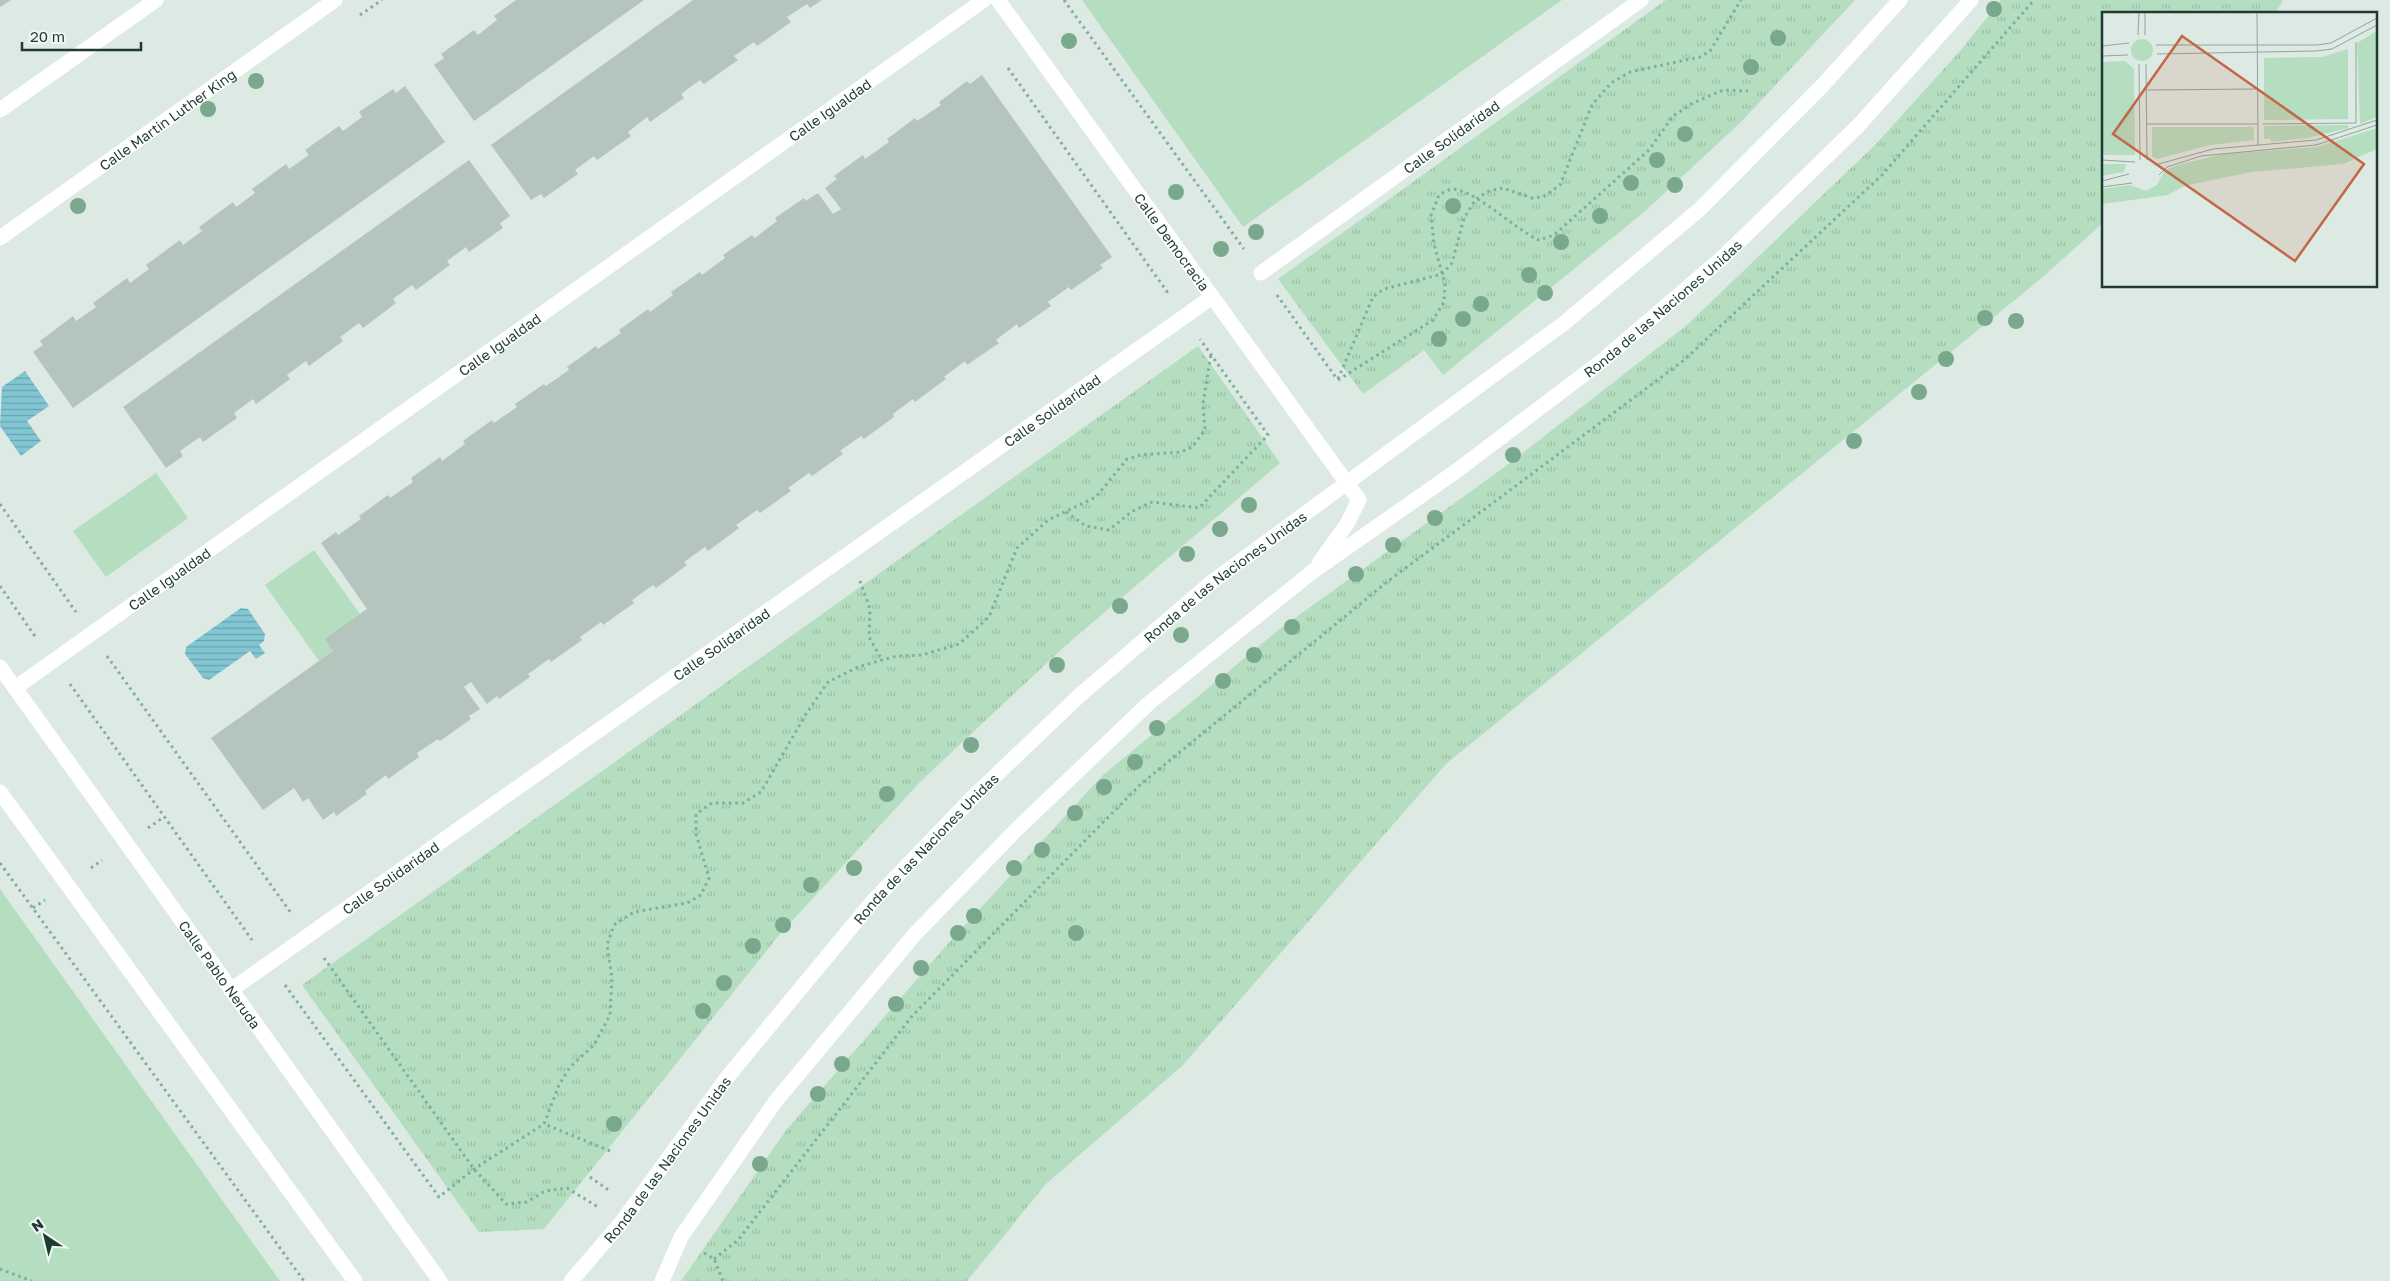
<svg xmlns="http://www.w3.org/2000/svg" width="2390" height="1281" viewBox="0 0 2390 1281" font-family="'Golos Text',sans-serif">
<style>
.green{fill:#b5ddc0}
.park{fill:url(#park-tufts)}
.water{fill:url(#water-rules)}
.building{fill:#b3c5bd}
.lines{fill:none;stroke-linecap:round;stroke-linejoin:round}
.path{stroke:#7caf9f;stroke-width:3;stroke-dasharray:2.5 4;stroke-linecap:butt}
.minor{stroke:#fff;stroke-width:15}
.tree{fill:#79a88c}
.labels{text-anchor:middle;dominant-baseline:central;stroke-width:5;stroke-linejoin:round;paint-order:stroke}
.street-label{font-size:14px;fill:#1e3a33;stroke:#eef7f2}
.inset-road{fill:none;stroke:#91a49d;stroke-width:1}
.view{fill:#c26846;fill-opacity:0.15;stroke:#c26846;stroke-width:2.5}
.inset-edge{fill:none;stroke:#1e3a33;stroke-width:2.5}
</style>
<defs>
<pattern id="park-tufts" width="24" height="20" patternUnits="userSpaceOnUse" patternTransform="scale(1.25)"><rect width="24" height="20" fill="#b5ddc0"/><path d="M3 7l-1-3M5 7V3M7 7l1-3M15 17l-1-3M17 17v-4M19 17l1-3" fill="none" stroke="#9bbea5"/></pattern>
<pattern id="water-rules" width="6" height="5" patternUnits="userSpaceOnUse" patternTransform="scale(1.25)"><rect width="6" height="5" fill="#82c6d3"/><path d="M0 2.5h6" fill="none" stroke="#6aa2ac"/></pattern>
</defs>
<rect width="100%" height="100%" fill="#ddeae4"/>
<path class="green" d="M 1082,0 L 1562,0 L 1243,227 Z
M 156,473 L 188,518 L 106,577 L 73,531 Z
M 314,550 L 360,614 L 333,651 L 319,661 L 265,585 Z
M 0,889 L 280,1281 L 0,1281 Z"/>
<path class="park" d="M 1666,0 L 1855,0 L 1740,123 L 1643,213 L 1443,375 L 1424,350 L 1363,394 L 1278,279 Z
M 2001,0 L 2283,0 L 2275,14 L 2104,14 L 2104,222 L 2044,276 L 1446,764 L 1182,1066 L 1046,1184 L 967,1281 L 681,1281 L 787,1129 L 951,940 L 1102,776 L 1277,631 L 1506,466 L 1687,325 L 1876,144 L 1960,51 Z
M 1198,346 L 1280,463 L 1065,646 L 920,782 L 780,934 L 544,1229 L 479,1232 L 302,985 Z"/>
<path class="water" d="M 25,371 L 49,406 L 27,421 L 41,441 L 21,456 L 0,426 L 2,387 Z
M 241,608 L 248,609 L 265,634 L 264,641 L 259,645 L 265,653 L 256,659 L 250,651 L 209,680 L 203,678 L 185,654 L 186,647 Z"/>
<path class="building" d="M 0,0 L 11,0 L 0,7 Z
M 516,0 L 644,0 L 474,121 L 434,65 L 444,58 L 441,54 L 474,30 L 478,35 L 497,20 L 494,16 Z
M 693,0 L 822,0 L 810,8 L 807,4 L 787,17 L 791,22 L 757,46 L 754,42 L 734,56 L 738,60 L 704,84 L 700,80 L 681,94 L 684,98 L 650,122 L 647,117 L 628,132 L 631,136 L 597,160 L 594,156 L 575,170 L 578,174 L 544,198 L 541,194 L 531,200 L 491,145 Z
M 982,75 L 1112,257 L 1100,265 L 1103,268 L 1071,290 L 1069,287 L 1048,302 L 1051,306 L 1019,328 L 1017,324 L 996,340 L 999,343 L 967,365 L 965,361 L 944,377 L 946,379 L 915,402 L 913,399 L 893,414 L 894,417 L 864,439 L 861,436 L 840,451 L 843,454 L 812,476 L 809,473 L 788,488 L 791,491 L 760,513 L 757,510 L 736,525 L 739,528 L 708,551 L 705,547 L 684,562 L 687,565 L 656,588 L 653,585 L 632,600 L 634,603 L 603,625 L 601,622 L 580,637 L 582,640 L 551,662 L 549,659 L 528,674 L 530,677 L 499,699 L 497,696 L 487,704 L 471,682 L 464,687 L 480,709 L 469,716 L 471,719 L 440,741 L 438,739 L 417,753 L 419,757 L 388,779 L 386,775 L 365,791 L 367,794 L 336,816 L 334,812 L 323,820 L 308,798 L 303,802 L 294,788 L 263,810 L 211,738 L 333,651 L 325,639 L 367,609 L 321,543 L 336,532 L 338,535 L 361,519 L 359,516 L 388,495 L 390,498 L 413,482 L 411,478 L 440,457 L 442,461 L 465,444 L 463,441 L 492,420 L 494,423 L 517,407 L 515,404 L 544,384 L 546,386 L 569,370 L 567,367 L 596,346 L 598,349 L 621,333 L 619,330 L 648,309 L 650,312 L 673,295 L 671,292 L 700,272 L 702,275 L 725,258 L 723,255 L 752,235 L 755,238 L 777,221 L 775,218 L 804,198 L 806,201 L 818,193 L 833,214 L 841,209 L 825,188 L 837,179 L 834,176 L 863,155 L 865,159 L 889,142 L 887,139 L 915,118 L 917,121 L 941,105 L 939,102 L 967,81 L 970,84 Z
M 405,86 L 445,142 L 73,408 L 33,352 L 43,345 L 40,341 L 73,316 L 76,321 L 96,307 L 93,303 L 127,278 L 130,283 L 149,269 L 146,265 L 180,240 L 183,245 L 202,231 L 199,227 L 233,202 L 236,207 L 255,193 L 252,189 L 286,164 L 289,169 L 309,155 L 305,150 L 339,126 L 343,131 L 362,117 L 359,112 L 393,89 L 396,93 Z
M 469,160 L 510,216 L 500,223 L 503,228 L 469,252 L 466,247 L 447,261 L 450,265 L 416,290 L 412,285 L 393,299 L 396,303 L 363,328 L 359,323 L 340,337 L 343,341 L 309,366 L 306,361 L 287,375 L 290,379 L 256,404 L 253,399 L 234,413 L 237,418 L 203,442 L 200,437 L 180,451 L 183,456 L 166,468 L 123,407 Z"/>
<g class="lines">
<path class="path" d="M 1064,0 L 1244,249
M 360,15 L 382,0
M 1008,68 L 1168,293
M 1277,295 L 1337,379
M 1338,379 L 1373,297 L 1384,289 L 1442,274 L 1452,263 L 1464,218 L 1476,199 L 1489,191 L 1503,188 L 1532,198 L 1543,197 L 1560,185 L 1592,105 L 1611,83 L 1630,72 L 1700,57 L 1710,51 L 1741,0
M 1338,380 L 1433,320 L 1444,302 L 1445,284 L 1434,244 L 1431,215 L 1439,195 C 1443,193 1448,189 1453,189 C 1477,191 1514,229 1539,240 L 1554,235 L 1649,150 L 1673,116 L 1693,103 L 1723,90 L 1748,91
M 0,504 L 76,612
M 1066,512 L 1086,526 L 1109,530 L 1131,512 L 1152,502 L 1199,508 L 1268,435 L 1200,339
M 860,581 L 870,609 L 869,637 L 882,660
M 0,586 L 37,639
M 107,656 L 291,913
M 70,684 L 252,940
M 148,828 L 164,817
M 0,863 L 304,1281
M 91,868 L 102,860
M 33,908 L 45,900
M 324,958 L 474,1169 L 506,1204 L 527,1202 L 545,1191 L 567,1188 L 598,1207
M 285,985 L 439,1197 L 474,1169 L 544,1124
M 610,1151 L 544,1124 L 559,1085 L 570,1067 L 594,1045 L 610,1015 L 612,978 L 607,945 L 614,925 L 634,912 L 687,903 L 701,895 L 709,878 L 696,834 L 696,814 L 712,803 L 743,803 L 761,792 L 806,714 L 828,682 L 858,667 L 882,660 L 897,656 L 922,655 L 959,644 L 989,617 L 1017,548 L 1048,520 L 1096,497 L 1127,459 L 1141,455 L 1181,452 L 1192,447 L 1205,430 L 1203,404 L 1211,354
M 590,1177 L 610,1191
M 704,1253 L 714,1259 L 723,1281
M 714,1259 L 738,1240 L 913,1015 L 1141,784 L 1387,582 L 1683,361 L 1882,175 L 2034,0
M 0,1269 L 32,1281"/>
<g class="minor">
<path id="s1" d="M 998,0 L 1359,500 L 1347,524 L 1319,563"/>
<path d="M 0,110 L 156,0"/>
<path id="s2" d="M 0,238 L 335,0"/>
<path id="s3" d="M 1261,273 L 1641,0"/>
<path id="s4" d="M 0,667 L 440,1281"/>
<path id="s5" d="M 15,688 L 984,0"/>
<path d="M 0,792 L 355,1281"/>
<path id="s6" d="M 231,990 L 1212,297"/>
<path id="s7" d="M 571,1281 L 621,1223 L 729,1075 L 873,901 L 971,799 L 1080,695 L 1212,582 L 1563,324 L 1699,210 L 1822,86 L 1900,0"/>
<path id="s8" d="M 662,1281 L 681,1237 L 775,1102 L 915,934 L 1017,829 L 1149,703 L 1312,572 L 1455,472 L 1603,360 L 1722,258 L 1858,126 L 1971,0"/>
</g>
</g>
<g class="tree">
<circle cx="1994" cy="9" r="8"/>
<circle cx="1778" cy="38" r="8"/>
<circle cx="1069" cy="41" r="8"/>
<circle cx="1751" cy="67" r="8"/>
<circle cx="256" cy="81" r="8"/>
<circle cx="208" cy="109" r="8"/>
<circle cx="1685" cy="134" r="8"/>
<circle cx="1657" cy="160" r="8"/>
<circle cx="1631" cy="183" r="8"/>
<circle cx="1675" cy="185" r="8"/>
<circle cx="1176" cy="192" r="8"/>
<circle cx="78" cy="206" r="8"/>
<circle cx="1453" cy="206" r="8"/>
<circle cx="1600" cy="216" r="8"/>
<circle cx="1256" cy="232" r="8"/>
<circle cx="1561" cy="242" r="8"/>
<circle cx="1221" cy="249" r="8"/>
<circle cx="1529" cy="275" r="8"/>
<circle cx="1545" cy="293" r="8"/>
<circle cx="1481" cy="304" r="8"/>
<circle cx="1985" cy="318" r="8"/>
<circle cx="1463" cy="319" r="8"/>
<circle cx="2016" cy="321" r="8"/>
<circle cx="1439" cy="339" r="8"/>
<circle cx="1946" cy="359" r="8"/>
<circle cx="1919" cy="392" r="8"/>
<circle cx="1854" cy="441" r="8"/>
<circle cx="1513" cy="455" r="8"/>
<circle cx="1249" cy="505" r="8"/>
<circle cx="1435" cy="518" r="8"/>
<circle cx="1220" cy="529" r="8"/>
<circle cx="1393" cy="545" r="8"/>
<circle cx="1187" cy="554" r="8"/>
<circle cx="1356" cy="574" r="8"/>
<circle cx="1120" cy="606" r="8"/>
<circle cx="1292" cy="627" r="8"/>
<circle cx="1181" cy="635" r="8"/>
<circle cx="1254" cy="655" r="8"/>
<circle cx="1057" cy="665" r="8"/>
<circle cx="1223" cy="681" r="8"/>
<circle cx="1157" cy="728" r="8"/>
<circle cx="971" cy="745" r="8"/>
<circle cx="1135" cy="762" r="8"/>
<circle cx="1104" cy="787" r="8"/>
<circle cx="887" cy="794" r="8"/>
<circle cx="1075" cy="813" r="8"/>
<circle cx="1042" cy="850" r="8"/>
<circle cx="854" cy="868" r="8"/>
<circle cx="1014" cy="868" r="8"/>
<circle cx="811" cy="885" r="8"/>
<circle cx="974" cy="916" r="8"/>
<circle cx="783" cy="925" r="8"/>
<circle cx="958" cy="933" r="8"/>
<circle cx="1076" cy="933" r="8"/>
<circle cx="753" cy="946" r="8"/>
<circle cx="921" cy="968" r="8"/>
<circle cx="724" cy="983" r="8"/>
<circle cx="896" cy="1004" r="8"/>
<circle cx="703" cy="1011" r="8"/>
<circle cx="842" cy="1064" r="8"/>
<circle cx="818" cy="1094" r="8"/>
<circle cx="614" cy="1124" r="8"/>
<circle cx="760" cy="1164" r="8"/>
</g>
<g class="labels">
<g class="street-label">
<text stroke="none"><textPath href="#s5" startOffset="999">Calle Igualdad</textPath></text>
<text stroke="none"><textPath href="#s2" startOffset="205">Calle Martin Luther King</textPath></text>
<text stroke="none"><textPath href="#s3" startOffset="234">Calle Solidaridad</textPath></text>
<text stroke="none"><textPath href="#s1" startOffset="298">Calle Democracia</textPath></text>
<text stroke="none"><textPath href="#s8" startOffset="1408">Ronda de las Naciones Unidas</textPath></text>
<text stroke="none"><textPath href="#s5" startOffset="594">Calle Igualdad</textPath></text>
<text stroke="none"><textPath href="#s6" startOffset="1005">Calle Solidaridad</textPath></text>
<text stroke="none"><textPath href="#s7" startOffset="965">Ronda de las Naciones Unidas</textPath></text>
<text stroke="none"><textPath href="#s5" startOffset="189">Calle Igualdad</textPath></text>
<text stroke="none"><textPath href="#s6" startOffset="600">Calle Solidaridad</textPath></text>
<text stroke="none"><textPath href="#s7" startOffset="560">Ronda de las Naciones Unidas</textPath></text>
<text stroke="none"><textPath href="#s6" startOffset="195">Calle Solidaridad</textPath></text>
<text stroke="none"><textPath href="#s4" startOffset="378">Calle Pablo Neruda</textPath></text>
<text stroke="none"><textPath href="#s7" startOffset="155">Ronda de las Naciones Unidas</textPath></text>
</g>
</g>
<g transform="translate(2102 12)">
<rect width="275" height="275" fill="#ddeae4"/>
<path d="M29 38a11 11 0 1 1 22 0a11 11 0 1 1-22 0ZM 246,37 L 246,107 L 162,108 L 162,46 L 220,45 ZM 23,49 L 32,57 L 33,143 L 0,143 L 0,50 Z" fill="#b5ddc0"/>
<path d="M 275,19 L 275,105 L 258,112 L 255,31 ZM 246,113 L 247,116 L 205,126 L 169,130 L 169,127 L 162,127 L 162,114 ZM 50,115 L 152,115 L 152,128 L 108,133 L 55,147 L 50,144 ZM 275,116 L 275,137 L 241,152 L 149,160 L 82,174 L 66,183 L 0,192 L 0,177 L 28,173 L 44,179 L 55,173 L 63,158 L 79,152 L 122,142 L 215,135 ZM 0,152 L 24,152 L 22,160 L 0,164 Z" fill="#b5ddc0"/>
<path class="inset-road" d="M 155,0 L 156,134M 36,23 L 37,0M 43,23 L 43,0M 54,33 L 215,33 L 229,31 L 275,6M 0,34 L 27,31M 55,42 L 214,39 L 230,37 L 275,13M 0,44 L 26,43M 37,52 L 38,148M 44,52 L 45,148M 44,78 L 156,77M 44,112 L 156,112M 161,112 L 254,111 L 254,30M 0,148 L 33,150M 53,153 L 111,137 L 214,128 L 275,108M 57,163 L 65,155 L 99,144 L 214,133 L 275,113M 0,169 L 27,162M 0,175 L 30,171"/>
<path class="view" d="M 80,24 L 262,152 L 193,249 L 11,122 Z"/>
<rect width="275" height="275" class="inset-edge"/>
</g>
<g transform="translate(45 1236) rotate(325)" stroke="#eef7f2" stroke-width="4" paint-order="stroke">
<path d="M0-4L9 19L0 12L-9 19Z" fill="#1e3a33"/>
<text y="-8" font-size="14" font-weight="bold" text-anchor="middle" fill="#1e3a33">N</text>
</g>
<path d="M22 42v8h119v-8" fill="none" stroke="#1e3a33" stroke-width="2.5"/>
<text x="30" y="42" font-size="15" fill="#1e3a33" stroke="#eef7f2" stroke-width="4" paint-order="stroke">20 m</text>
</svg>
